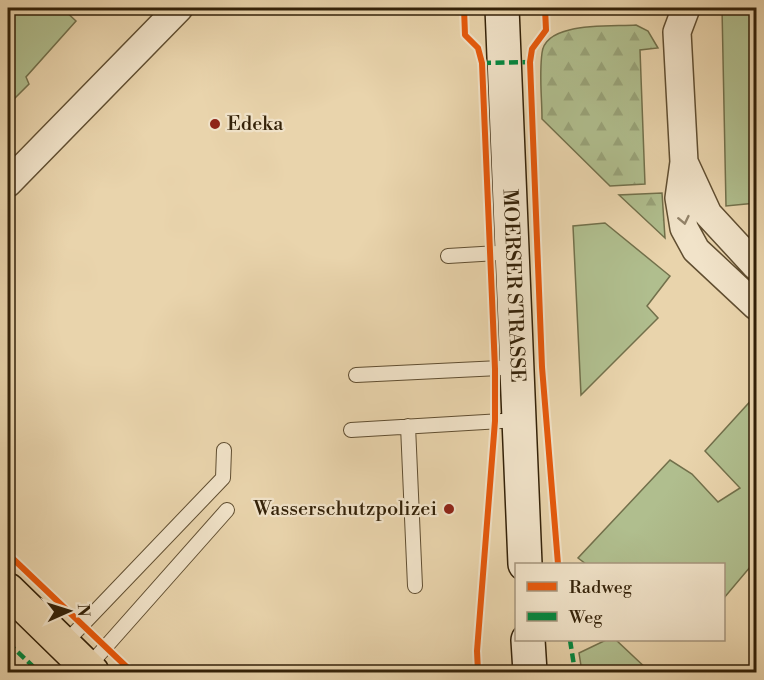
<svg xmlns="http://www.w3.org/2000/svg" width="764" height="680" viewBox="0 0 764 680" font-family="'Libre Bodoni',serif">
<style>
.green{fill:#b0be8e;stroke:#72704b;stroke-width:1.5}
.forest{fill:url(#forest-firs);stroke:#72704b;stroke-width:1.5}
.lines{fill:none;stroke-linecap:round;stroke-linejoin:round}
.lane-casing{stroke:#604e31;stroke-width:16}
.street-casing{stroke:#604e31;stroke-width:30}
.secondary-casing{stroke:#332108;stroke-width:36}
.primary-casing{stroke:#332108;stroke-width:36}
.lane{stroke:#f1e3c9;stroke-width:14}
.street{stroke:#f1e3c9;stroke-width:27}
.secondary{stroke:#f1e3c9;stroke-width:33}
.primary{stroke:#e9d4ac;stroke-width:33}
.quiet{stroke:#00873e;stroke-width:4.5;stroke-dasharray:9 4.5;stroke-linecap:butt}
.cycleway-casing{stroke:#f1e3c9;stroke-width:10}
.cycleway{stroke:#e8590c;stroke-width:6}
.oneway{stroke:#928268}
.poi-dot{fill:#8f2418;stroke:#f1e3c9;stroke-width:2}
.labels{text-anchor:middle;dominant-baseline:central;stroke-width:4.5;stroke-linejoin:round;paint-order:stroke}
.poi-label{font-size:20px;fill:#332108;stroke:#f1e3c9;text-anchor:start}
.street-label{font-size:20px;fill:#332108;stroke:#f1e3c9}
</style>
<defs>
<pattern id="forest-firs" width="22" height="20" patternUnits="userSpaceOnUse" patternTransform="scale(1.5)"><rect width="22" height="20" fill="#b0be8e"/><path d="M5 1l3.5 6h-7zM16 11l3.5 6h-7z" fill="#98a379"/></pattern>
</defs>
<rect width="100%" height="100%" fill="#e9d4ac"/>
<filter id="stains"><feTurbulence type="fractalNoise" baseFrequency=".00333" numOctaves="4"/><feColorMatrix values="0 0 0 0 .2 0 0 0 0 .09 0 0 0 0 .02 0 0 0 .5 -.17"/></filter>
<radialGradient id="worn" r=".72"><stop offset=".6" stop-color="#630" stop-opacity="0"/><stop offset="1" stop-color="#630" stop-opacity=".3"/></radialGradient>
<path class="green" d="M 16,8 L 62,8 L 76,21 L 26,77 L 29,84 L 8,105 L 8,16 Z
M 722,8 L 756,8 L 756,203 L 726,206 Z
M 605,223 L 670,276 L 647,306 L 658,318 L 581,395 L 573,226 Z
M 756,395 L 756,560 L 724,598 L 724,564 L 586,564 L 578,558 L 670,460 L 692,474 L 718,502 L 740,488 L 705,451 Z
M 606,640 L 616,640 L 650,672 L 582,672 L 579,653 Z"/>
<path class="forest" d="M 636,25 L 648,31 L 658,48 L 640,50 L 645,184 L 610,186 L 542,119 C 542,98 539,75 542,53 C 545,21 611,27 636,25 Z
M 662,193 L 665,238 L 619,195 Z"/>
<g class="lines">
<g class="lane-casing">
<path id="lane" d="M 448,256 L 513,252
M 356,375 L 518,367
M 408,426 L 415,586
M 351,430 L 520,420
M 64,644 L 223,478 L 224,450
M 87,668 L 227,510"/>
</g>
<g class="street-casing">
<path id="street" d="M 686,8 L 677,32 L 684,162 L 679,198 L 684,228 L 696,250 L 756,306
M 684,162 L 708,214 L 756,266
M 8,183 L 179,8"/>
</g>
<g class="secondary-casing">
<g id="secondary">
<path id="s1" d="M 502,8 L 525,564"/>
<path d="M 528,640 L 530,672"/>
</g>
</g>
<g class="primary-casing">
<path id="primary" d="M 8,590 L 92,672"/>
</g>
<use href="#lane" class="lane"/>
<use href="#street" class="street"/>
<use href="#secondary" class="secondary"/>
<use href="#primary" class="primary"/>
<path class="quiet" d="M 482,63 L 530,62
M 570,640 L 575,672
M 8,643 L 39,672"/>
<g class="cycleway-casing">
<path id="cycleway" d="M 464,8 L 465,35 L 478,48 L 482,63 L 495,369 L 495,421 L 477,651 L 478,672
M 545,8 L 546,30 L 532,49 L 530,62 L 542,367 L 558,564
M 8,554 L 132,672"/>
</g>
<use href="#cycleway" class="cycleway"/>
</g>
<defs><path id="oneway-chevron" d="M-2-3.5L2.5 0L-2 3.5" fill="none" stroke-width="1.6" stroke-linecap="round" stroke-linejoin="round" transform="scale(1.5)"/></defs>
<use class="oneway" href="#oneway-chevron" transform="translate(684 220) rotate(78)"/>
<g class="poi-dot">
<circle cx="215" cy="124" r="6"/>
<circle cx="449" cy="509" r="6"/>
</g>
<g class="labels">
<g class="poi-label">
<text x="227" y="124">Edeka</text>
<text x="437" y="509" text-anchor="end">Wasserschutzpolizei</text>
</g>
<g class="street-label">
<text stroke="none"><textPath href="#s1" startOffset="278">MOERSER STRASSE</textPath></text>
</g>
</g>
<rect width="764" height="680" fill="none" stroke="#e9d4ac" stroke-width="30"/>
<rect x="9" y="9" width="746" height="662" fill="none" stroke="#332108" stroke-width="3"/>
<rect x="15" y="15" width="734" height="650" fill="none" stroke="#332108" stroke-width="1.5"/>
<rect x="515" y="563" width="210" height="78" fill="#f1e3c9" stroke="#a5957c" stroke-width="1.5"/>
<rect x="527" y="582" width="30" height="9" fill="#e8590c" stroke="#a5957c" stroke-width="1.5"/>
<text x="569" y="593" font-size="18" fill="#332108">Radweg</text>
<rect x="527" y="612" width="30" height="9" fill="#00873e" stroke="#a5957c" stroke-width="1.5"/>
<text x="569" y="623" font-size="18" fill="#332108">Weg</text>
<g transform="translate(69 611) rotate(87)" stroke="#f1e3c9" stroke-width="4.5" paint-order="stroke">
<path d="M0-4.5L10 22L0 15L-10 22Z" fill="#332108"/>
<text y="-9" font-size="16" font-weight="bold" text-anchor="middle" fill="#332108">N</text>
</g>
<rect width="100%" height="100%" filter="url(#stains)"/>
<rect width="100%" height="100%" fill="url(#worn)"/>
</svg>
